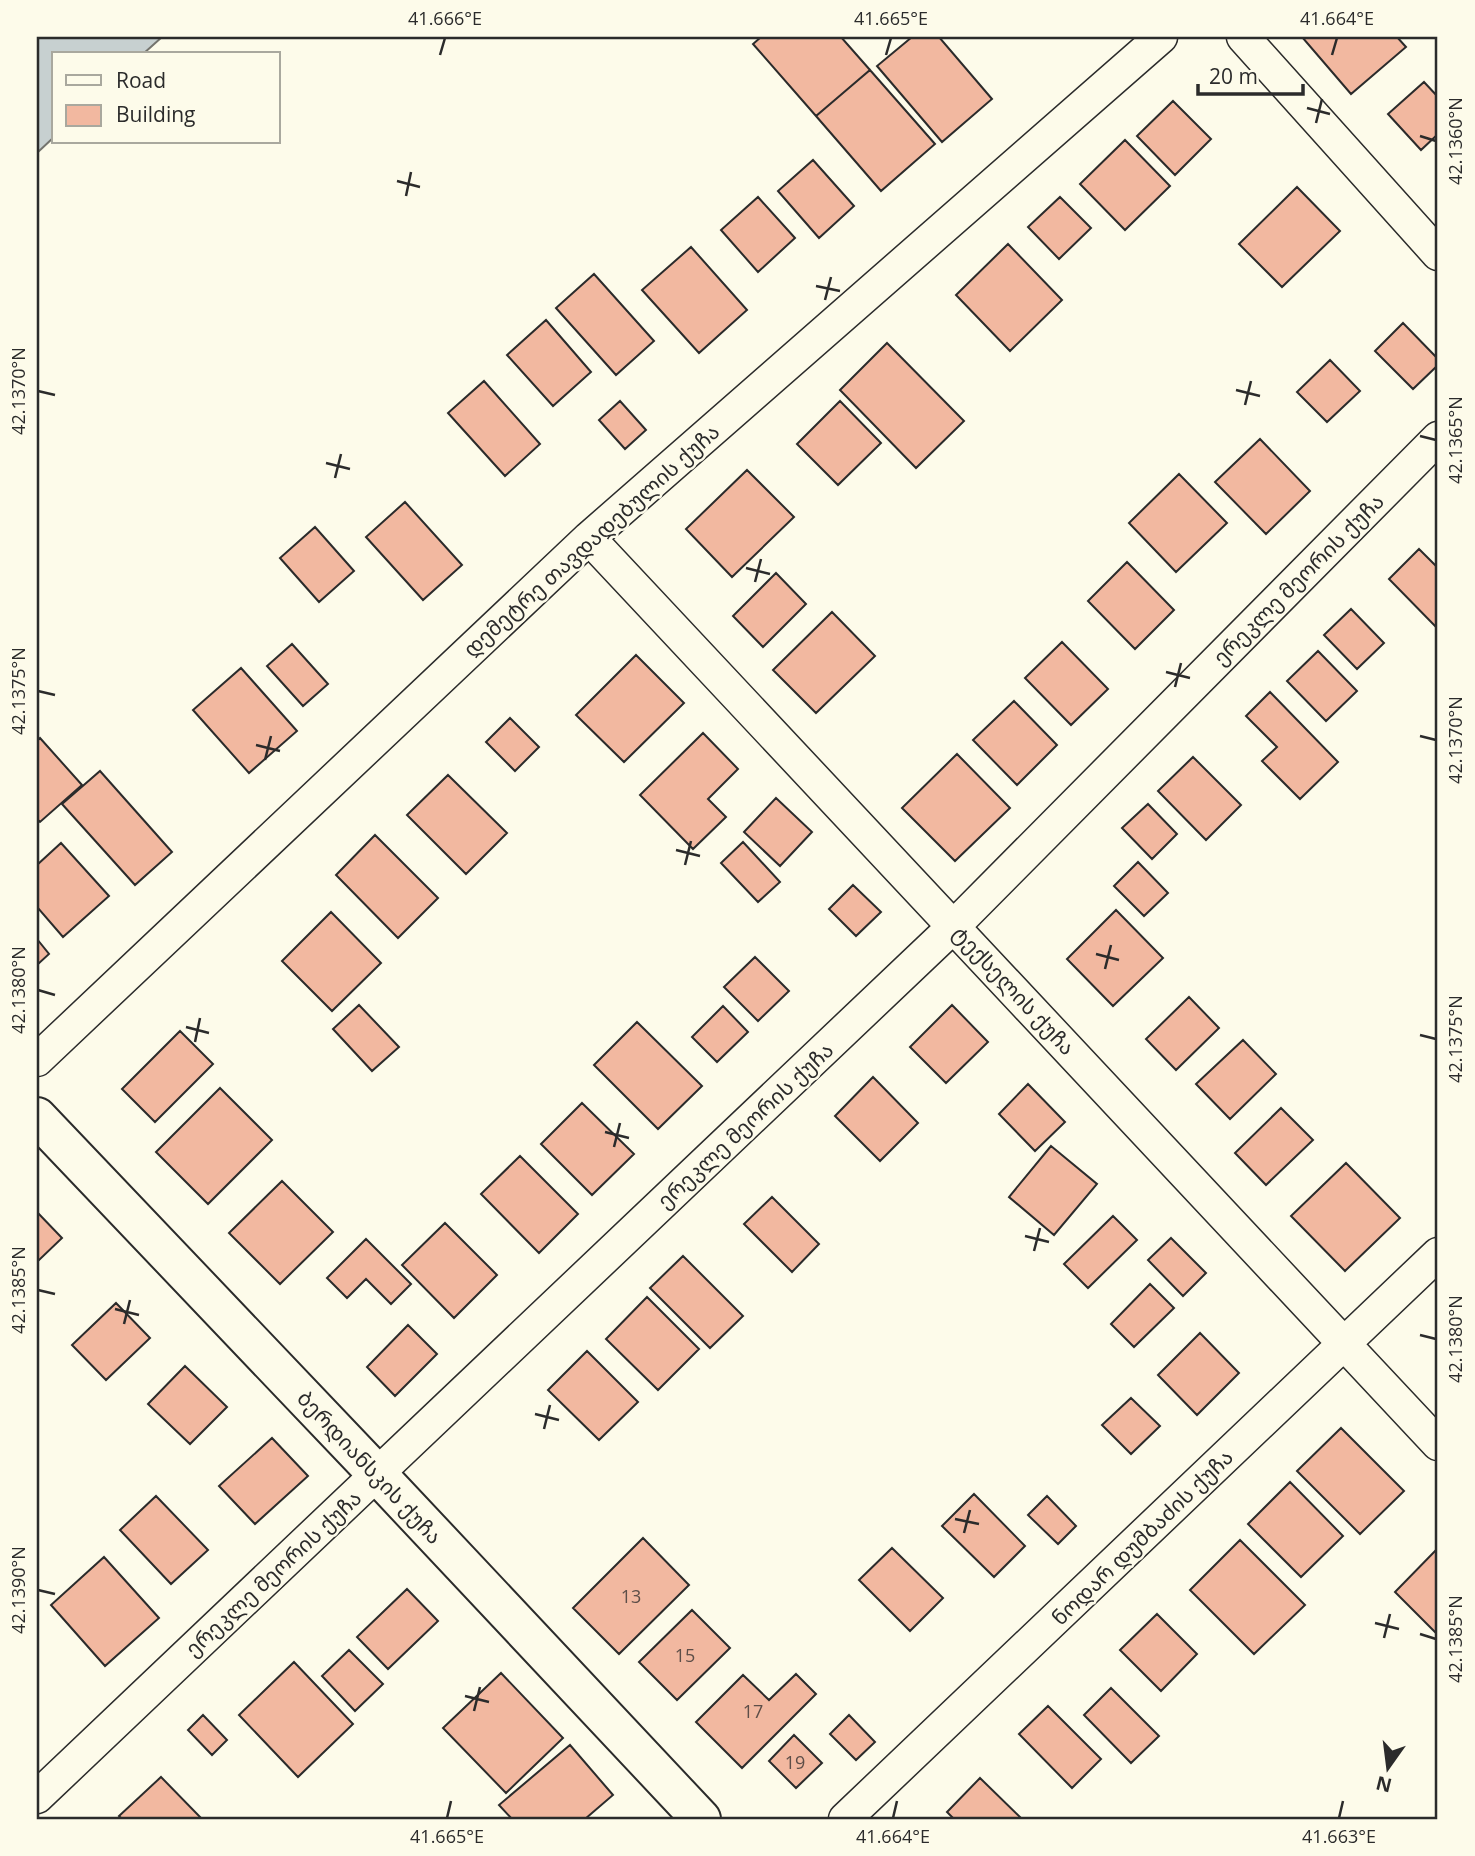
<svg xmlns="http://www.w3.org/2000/svg" width="1475" height="1856" viewBox="0 0 1475 1856" font-family="'Open Sans','Noto Sans Georgian',sans-serif">
<style>
.water{fill:#c7d0d0;stroke:#74746e;stroke-width:2}
.building{fill:#f2b8a0;stroke:#2b2b2b;stroke-width:2}
.lines{fill:none;stroke-linecap:round;stroke-linejoin:round}
.minor-casing{stroke:#2b2b2b;stroke-width:35}
.tertiary-casing{stroke:#2b2b2b;stroke-width:42}
.minor{stroke:#fdfbea;stroke-width:32}
.tertiary{stroke:#fdfbea;stroke-width:38}
.ticks{fill:none;stroke:#2b2b2b;stroke-width:2.5}
.labels{text-anchor:middle;dominant-baseline:central;stroke-width:5;stroke-linejoin:round;paint-order:stroke}
.number-label{font-size:18px;fill:#5d4e48}
.street-label{font-size:21px;fill:#2b2b2b;stroke:#fdfbea}
.neatline{fill:none;stroke:#2b2b2b;stroke-width:2.5}
.ticks-label{font-size:18px;text-anchor:middle;fill:#2b2b2b}
</style>
<rect width="100%" height="100%" fill="#fdfbea"/>
<path class="water" d="M 37,37 L 162,37 L 143,54 L 54,54 L 54,137 L 37,153 Z"/>
<path class="building" d="M 761,37 L 841,37 L 870,70 L 816,116 L 753,44 Z
M 912,37 L 939,37 L 992,99 L 942,142 L 877,66 Z
M 1302,37 L 1397,37 L 1406,47 L 1351,94 Z
M 870,70 L 935,144 L 881,191 L 816,116 Z
M 1424,82 L 1438,97 L 1438,134 L 1421,150 L 1388,114 Z
M 1173,101 L 1211,139 L 1175,175 L 1137,136 Z
M 1125,140 L 1170,186 L 1125,230 L 1080,184 Z
M 813,160 L 854,206 L 819,238 L 778,191 Z
M 1297,187 L 1340,231 L 1282,287 L 1239,244 Z
M 758,197 L 795,238 L 758,272 L 721,230 Z
M 1060,197 L 1091,228 L 1059,259 L 1028,227 Z
M 1008,244 L 1062,300 L 1010,351 L 956,295 Z
M 691,247 L 747,310 L 699,353 L 642,290 Z
M 594,274 L 654,341 L 616,375 L 556,308 Z
M 546,320 L 591,372 L 553,406 L 507,355 Z
M 1403,323 L 1438,359 L 1438,365 L 1413,389 L 1375,351 Z
M 887,343 L 964,421 L 916,468 L 840,390 Z
M 1330,360 L 1360,391 L 1327,422 L 1297,392 Z
M 484,381 L 540,444 L 505,476 L 448,413 Z
M 620,401 L 646,430 L 625,449 L 599,420 Z
M 840,401 L 881,443 L 838,485 L 797,444 Z
M 1260,439 L 1310,491 L 1266,534 L 1215,482 Z
M 747,470 L 794,517 L 732,577 L 686,529 Z
M 1179,474 L 1227,523 L 1176,572 L 1129,523 Z
M 405,502 L 462,565 L 423,600 L 366,537 Z
M 315,527 L 354,571 L 319,602 L 280,558 Z
M 1419,549 L 1438,568 L 1438,629 L 1389,579 Z
M 1127,562 L 1174,610 L 1135,649 L 1088,601 Z
M 776,573 L 806,604 L 763,647 L 733,616 Z
M 1351,609 L 1384,643 L 1357,669 L 1324,635 Z
M 832,612 L 875,656 L 816,713 L 773,670 Z
M 1062,642 L 1108,689 L 1071,725 L 1025,678 Z
M 292,644 L 328,684 L 303,706 L 267,666 Z
M 1318,651 L 1357,691 L 1326,721 L 1287,681 Z
M 636,655 L 684,703 L 624,762 L 576,715 Z
M 241,668 L 297,731 L 249,773 L 193,710 Z
M 1270,692 L 1338,762 L 1300,799 L 1262,761 L 1277,747 L 1246,716 Z
M 1014,701 L 1057,745 L 1017,785 L 973,740 Z
M 510,718 L 539,747 L 515,771 L 486,742 Z
M 703,733 L 738,769 L 708,799 L 726,817 L 693,849 L 640,795 Z
M 40,738 L 82,785 L 40,822 L 37,819 L 37,741 Z
M 957,754 L 1010,808 L 955,861 L 902,808 Z
M 1193,757 L 1241,805 L 1206,840 L 1158,791 Z
M 100,771 L 172,852 L 135,885 L 62,804 Z
M 448,775 L 507,833 L 466,874 L 407,815 Z
M 776,798 L 812,832 L 780,866 L 744,832 Z
M 1148,804 L 1177,834 L 1152,859 L 1122,828 Z
M 375,835 L 438,898 L 398,938 L 336,875 Z
M 743,842 L 780,882 L 758,902 L 721,863 Z
M 61,843 L 109,896 L 63,937 L 37,907 L 37,865 Z
M 1138,862 L 1168,893 L 1144,916 L 1114,886 Z
M 853,885 L 881,912 L 856,936 L 829,909 Z
M 1116,910 L 1163,958 L 1113,1006 L 1067,959 Z
M 331,912 L 381,963 L 332,1011 L 282,961 Z
M 37,939 L 49,954 L 37,965 Z
M 755,957 L 789,991 L 758,1021 L 724,987 Z
M 1189,997 L 1219,1028 L 1176,1070 L 1146,1039 Z
M 359,1005 L 399,1047 L 372,1071 L 333,1029 Z
M 952,1005 L 988,1042 L 946,1083 L 910,1047 Z
M 723,1006 L 748,1032 L 717,1062 L 692,1037 Z
M 637,1022 L 702,1086 L 658,1129 L 594,1065 Z
M 180,1031 L 213,1064 L 155,1122 L 122,1089 Z
M 1243,1040 L 1276,1074 L 1230,1119 L 1196,1084 Z
M 873,1077 L 918,1123 L 880,1161 L 835,1116 Z
M 1028,1084 L 1065,1122 L 1035,1151 L 999,1114 Z
M 220,1088 L 272,1140 L 208,1204 L 156,1152 Z
M 582,1103 L 634,1154 L 592,1195 L 541,1144 Z
M 1281,1108 L 1313,1140 L 1266,1185 L 1235,1153 Z
M 1051,1146 L 1097,1184 L 1054,1235 L 1009,1197 Z
M 520,1156 L 578,1214 L 539,1253 L 481,1194 Z
M 1346,1163 L 1400,1218 L 1345,1271 L 1291,1216 Z
M 282,1181 L 333,1232 L 280,1284 L 229,1233 Z
M 772,1197 L 819,1244 L 792,1272 L 744,1224 Z
M 37,1212 L 62,1238 L 37,1262 Z
M 1113,1216 L 1137,1240 L 1088,1288 L 1064,1264 Z
M 445,1223 L 497,1275 L 454,1318 L 402,1265 Z
M 1171,1238 L 1206,1273 L 1183,1296 L 1148,1260 Z
M 366,1239 L 411,1284 L 391,1304 L 366,1279 L 347,1298 L 327,1278 Z
M 683,1256 L 743,1316 L 710,1348 L 650,1288 Z
M 1150,1284 L 1174,1308 L 1134,1347 L 1111,1324 Z
M 647,1297 L 699,1349 L 658,1390 L 606,1339 Z
M 116,1303 L 150,1338 L 106,1380 L 72,1345 Z
M 408,1325 L 437,1354 L 395,1396 L 367,1367 Z
M 1200,1333 L 1239,1373 L 1197,1415 L 1158,1375 Z
M 587,1351 L 638,1402 L 599,1440 L 548,1390 Z
M 185,1366 L 227,1407 L 190,1444 L 148,1404 Z
M 1131,1398 L 1160,1426 L 1131,1454 L 1102,1425 Z
M 1341,1428 L 1404,1491 L 1360,1534 L 1297,1471 Z
M 272,1438 L 308,1476 L 255,1524 L 219,1486 Z
M 1290,1482 L 1343,1536 L 1301,1577 L 1248,1524 Z
M 974,1494 L 1025,1546 L 994,1577 L 942,1526 Z
M 156,1496 L 208,1550 L 171,1584 L 120,1530 Z
M 1047,1496 L 1076,1526 L 1058,1544 L 1028,1515 Z
M 643,1538 L 689,1585 L 619,1654 L 573,1608 Z
M 1240,1540 L 1305,1605 L 1254,1654 L 1190,1590 Z
M 892,1548 L 943,1598 L 910,1631 L 859,1580 Z
M 1438,1548 L 1438,1635 L 1395,1592 Z
M 104,1557 L 159,1618 L 105,1666 L 51,1605 Z
M 407,1589 L 438,1621 L 388,1669 L 357,1637 Z
M 692,1610 L 730,1648 L 677,1700 L 639,1662 Z
M 1157,1614 L 1197,1654 L 1161,1691 L 1120,1650 Z
M 349,1650 L 383,1684 L 355,1711 L 322,1676 Z
M 294,1662 L 353,1724 L 298,1777 L 239,1715 Z
M 501,1673 L 563,1738 L 506,1793 L 443,1728 Z
M 796,1674 L 816,1694 L 742,1768 L 696,1722 L 743,1675 L 769,1700 Z
M 1111,1688 L 1159,1736 L 1131,1763 L 1084,1715 Z
M 1048,1706 L 1101,1759 L 1072,1788 L 1019,1734 Z
M 203,1715 L 227,1740 L 212,1755 L 188,1730 Z
M 849,1715 L 875,1742 L 856,1760 L 830,1734 Z
M 794,1735 L 822,1763 L 796,1788 L 769,1761 Z
M 570,1745 L 613,1795 L 585,1819 L 512,1819 L 499,1805 Z
M 161,1777 L 202,1819 L 122,1819 L 119,1816 Z
M 980,1778 L 1022,1819 L 954,1819 L 947,1812 Z"/>
<g class="lines">
<g class="minor-casing">
<path id="minor" d="M 1243,37 L 1438,254
M 589,538 L 1438,1444
M 37,1060 L 589,538 L 1161,37
M 37,1797 L 954,926 L 1438,438
M 845,1819 L 1438,1254"/>
</g>
<g class="tertiary-casing">
<path id="tertiary" d="M 37,1117 L 377,1474 L 701,1819"/>
</g>
<use href="#minor" class="minor"/>
<use href="#tertiary" class="tertiary"/>
</g>
<path class="ticks" d="M 440,55 L 445,38M 886,55 L 891,38M 1332,55 L 1337,38M 1307,108 L 1330,114M 1316,123 L 1322,99M 1420,136 L 1436,141M 397,181 L 420,187M 406,196 L 411,172M 816,286 L 840,291M 825,300 L 831,277M 1236,390 L 1260,396M 38,391 L 55,395M 1245,405 L 1251,381M 1420,436 L 1436,440M 326,463 L 350,469M 335,478 L 341,454M 746,568 L 770,574M 755,582 L 761,559M 1166,672 L 1190,678M 1175,687 L 1181,663M 38,691 L 55,695M 1420,736 L 1436,740M 256,745 L 280,751M 265,760 L 271,736M 676,850 L 700,856M 685,865 L 691,841M 1096,954 L 1119,960M 1105,969 L 1111,945M 38,990 L 55,995M 186,1027 L 209,1033M 1420,1035 L 1436,1039M 195,1042 L 200,1018M 605,1132 L 629,1138M 614,1147 L 620,1123M 1025,1236 L 1049,1242M 1034,1251 L 1040,1228M 38,1290 L 55,1294M 115,1309 L 139,1315M 124,1324 L 130,1300M 1420,1335 L 1436,1339M 535,1414 L 559,1420M 544,1429 L 550,1405M 955,1519 L 979,1524M 964,1533 L 970,1510M 38,1590 L 55,1594M 1375,1623 L 1399,1629M 1420,1634 L 1436,1639M 1384,1638 L 1390,1614M 465,1696 L 489,1702M 474,1711 L 480,1687M 447,1818 L 451,1801M 893,1818 L 897,1801M 1339,1818 L 1343,1801"/>
<g class="labels">
<g class="number-label">
<text x="631" y="1596">13</text>
<text x="685" y="1655">15</text>
<text x="753" y="1711">17</text>
<text x="795" y="1762">19</text>
</g>
<g class="street-label">
<text transform="translate(591 540) rotate(-42)">დემეტრე თავდადებულის ქუჩა</text>
<text transform="translate(1298 579) rotate(-45)">ერეკლე მეორის ქუჩა</text>
<text transform="translate(1014 990) rotate(47)">ტექსელის ქუჩა</text>
<text transform="translate(745 1125) rotate(-43)">ერეკლე მეორის ქუჩა</text>
<text transform="translate(370 1467) rotate(47)">ბერდიანსკის ქუჩა</text>
<text transform="translate(1142 1537) rotate(-44)">ნოდარ დუმბაძის ქუჩა</text>
<text transform="translate(273 1573) rotate(-43)">ერეკლე მეორის ქუჩა</text>
</g>
</g>
<rect width="1475" height="1856" fill="none" stroke="#fdfbea" stroke-width="77"/>
<rect x="52" y="52" width="228" height="91" fill="#fdfbea" stroke="#a9a89e" stroke-width="2"/>
<rect x="66" y="75" width="35" height="10" fill="#fdfbea" stroke="#a9a89e" stroke-width="2"/>
<text x="116" y="88" font-size="21" fill="#2b2b2b">Road</text>
<rect x="66" y="105" width="35" height="21" fill="#f2b8a0" stroke="#a9a89e" stroke-width="2"/>
<text x="116" y="122" font-size="21" fill="#2b2b2b">Building</text>
<g transform="translate(1388 1768) rotate(194)" stroke="#fdfbea" stroke-width="5" paint-order="stroke">
<path d="M0-5L12 26L0 18L-12 26Z" fill="#2b2b2b"/>
<text y="-10" font-size="19" font-weight="bold" text-anchor="middle" fill="#2b2b2b">N</text>
</g>
<path d="M1198 84v10h105v-10" fill="none" stroke="#2b2b2b" stroke-width="3.5"/>
<text x="1209" y="84" font-size="21" fill="#2b2b2b" stroke="#fdfbea" stroke-width="5" paint-order="stroke">20 m</text>
<rect x="38" y="38" width="1398" height="1780" class="neatline"/>
<g class="ticks-label">
<text x="445" y="25">41.666°E</text>
<text x="891" y="25">41.665°E</text>
<text x="1337" y="25">41.664°E</text>
<text transform="translate(1456 141) rotate(-90)" y="6">42.1360°N</text>
<text transform="translate(19 391) rotate(-90)" y="6">42.1370°N</text>
<text transform="translate(1456 440) rotate(-90)" y="6">42.1365°N</text>
<text transform="translate(19 691) rotate(-90)" y="6">42.1375°N</text>
<text transform="translate(1456 740) rotate(-90)" y="6">42.1370°N</text>
<text transform="translate(19 990) rotate(-90)" y="6">42.1380°N</text>
<text transform="translate(1456 1039) rotate(-90)" y="6">42.1375°N</text>
<text transform="translate(19 1290) rotate(-90)" y="6">42.1385°N</text>
<text transform="translate(1456 1339) rotate(-90)" y="6">42.1380°N</text>
<text transform="translate(19 1590) rotate(-90)" y="6">42.1390°N</text>
<text transform="translate(1456 1639) rotate(-90)" y="6">42.1385°N</text>
<text x="447" y="1843">41.665°E</text>
<text x="893" y="1843">41.664°E</text>
<text x="1339" y="1843">41.663°E</text>
</g>
</svg>
